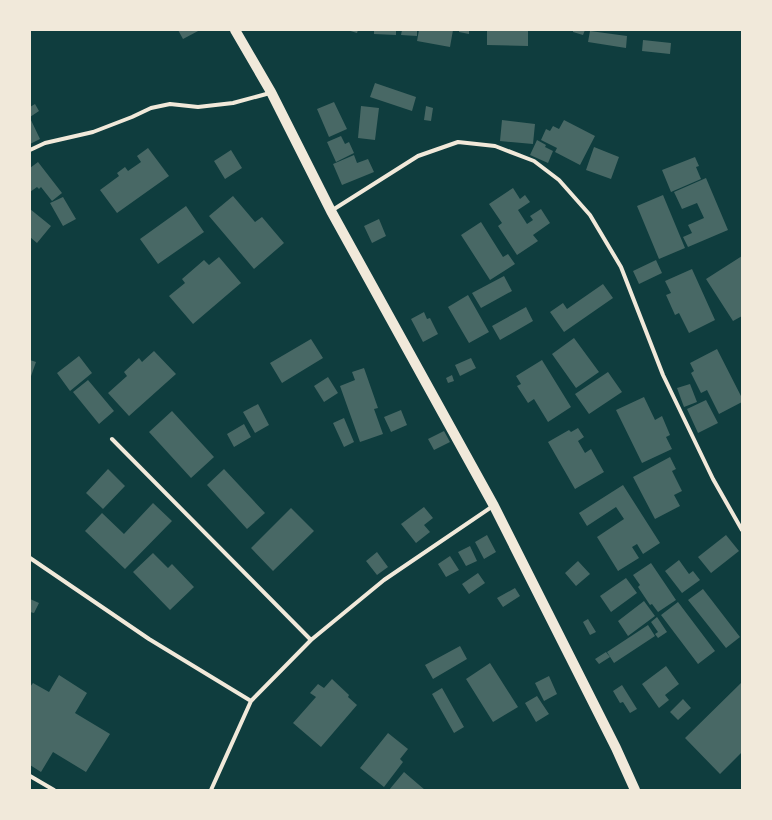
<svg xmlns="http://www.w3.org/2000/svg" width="772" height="820" viewBox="0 0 772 820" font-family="'Crimson Pro',serif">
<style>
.building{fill:#486865}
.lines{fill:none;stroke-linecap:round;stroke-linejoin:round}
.minor{stroke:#f1e9da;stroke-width:4}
.primary{stroke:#f1e9da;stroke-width:10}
</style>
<rect width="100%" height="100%" fill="#0f3d3e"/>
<path class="building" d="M 178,30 L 200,30 L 183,39 Z
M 347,30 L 358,30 L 357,33 Z
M 374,30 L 396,30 L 396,35 L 374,34 Z
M 402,30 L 417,30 L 417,36 L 401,35 Z
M 419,30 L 453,30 L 450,47 L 417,41 Z
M 459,30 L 469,30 L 469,34 L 459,32 Z
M 487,30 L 528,30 L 528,46 L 487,45 Z
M 573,30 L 585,30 L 583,35 L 573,32 Z
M 590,31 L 627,36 L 626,48 L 588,42 Z
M 643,40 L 671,43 L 670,54 L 642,51 Z
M 375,83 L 416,97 L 412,111 L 370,97 Z
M 334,102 L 347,129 L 329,137 L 317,109 Z
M 35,104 L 39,111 L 30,117 L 30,107 Z
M 361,106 L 379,108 L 375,140 L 358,138 Z
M 426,106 L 433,108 L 431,121 L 424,120 Z
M 30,118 L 40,139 L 30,144 Z
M 502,120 L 535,124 L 533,144 L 500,141 Z
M 564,120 L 595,136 L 580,165 L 555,152 L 557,148 L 541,140 L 546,129 L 550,131 L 553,126 L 559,129 Z
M 341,136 L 345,144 L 349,142 L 354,153 L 336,162 L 327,142 Z
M 537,140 L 546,145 L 545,147 L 553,151 L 548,163 L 530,155 Z
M 594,147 L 619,157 L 611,179 L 586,170 Z
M 148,148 L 169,176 L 117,213 L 100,190 L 119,176 L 117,173 L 125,167 L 128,171 L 141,162 L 137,156 Z
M 231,150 L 242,168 L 225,179 L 214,161 Z
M 354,155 L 357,163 L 368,159 L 374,172 L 342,185 L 333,164 Z
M 695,157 L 699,166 L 696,167 L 701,179 L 671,192 L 662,170 Z
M 38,162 L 62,193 L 52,201 L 41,187 L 39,189 L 37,187 L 30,192 L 30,168 Z
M 706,178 L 728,230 L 688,247 L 683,237 L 692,233 L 688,225 L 704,218 L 697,203 L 682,209 L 674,192 Z
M 513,188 L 520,199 L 525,195 L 530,202 L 518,210 L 527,224 L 533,220 L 530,216 L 541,209 L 550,223 L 533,235 L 538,241 L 517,255 L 498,226 L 502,223 L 489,204 Z
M 663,195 L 685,248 L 659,259 L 637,206 Z
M 233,196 L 255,222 L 262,217 L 284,243 L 254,269 L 209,216 Z
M 63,197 L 76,219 L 63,226 L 50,203 Z
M 186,206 L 204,232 L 158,264 L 140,239 Z
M 30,209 L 51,226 L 37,243 L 30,237 Z
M 379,219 L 386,236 L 372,243 L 364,226 Z
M 481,222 L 503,257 L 508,254 L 515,264 L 490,280 L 461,235 Z
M 742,256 L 742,316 L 733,321 L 706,279 Z
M 219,257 L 241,283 L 193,324 L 169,296 L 185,283 L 182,279 L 204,260 L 209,265 Z
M 656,260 L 662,273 L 639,284 L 633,271 Z
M 692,269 L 715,320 L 689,333 L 679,313 L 675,315 L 666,295 L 671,293 L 665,281 Z
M 504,276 L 512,291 L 481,308 L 472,293 Z
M 603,284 L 613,298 L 564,332 L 550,312 L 563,303 L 567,309 Z
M 468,295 L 489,332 L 469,343 L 448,307 Z
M 526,307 L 533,321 L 500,340 L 492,326 Z
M 424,312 L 427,319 L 430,318 L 438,334 L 423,342 L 411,319 Z
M 574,338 L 599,372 L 576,388 L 552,354 Z
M 311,339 L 323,358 L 282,383 L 270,363 Z
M 717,349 L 742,398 L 742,402 L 719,414 L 707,390 L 701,393 L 691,373 L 694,371 L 690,363 Z
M 154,351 L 176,374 L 129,416 L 108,393 L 127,376 L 124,372 L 139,358 L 142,362 Z
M 79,356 L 92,373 L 70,391 L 57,373 Z
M 471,358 L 476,368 L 460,376 L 455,365 Z
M 30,360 L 36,362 L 30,379 Z
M 542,360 L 571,407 L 548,422 L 534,399 L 528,403 L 517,386 L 521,384 L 516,376 Z
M 364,368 L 378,408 L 374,409 L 383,434 L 360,442 L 340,386 L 355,380 L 352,372 Z
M 608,372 L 622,392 L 589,414 L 575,394 Z
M 452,375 L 454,381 L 448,383 L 446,378 Z
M 328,377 L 338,393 L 324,402 L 314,386 Z
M 88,380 L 114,411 L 99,424 L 73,392 Z
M 690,384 L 697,402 L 684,407 L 677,388 Z
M 644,397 L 655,420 L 662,416 L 670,435 L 666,437 L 672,449 L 642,463 L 616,410 Z
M 706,400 L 718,423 L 698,433 L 687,409 Z
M 258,404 L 269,425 L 255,433 L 243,412 Z
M 401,410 L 407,425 L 391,432 L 384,417 Z
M 172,411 L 214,457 L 191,478 L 149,432 Z
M 344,418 L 354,442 L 344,447 L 333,423 Z
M 244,424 L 251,437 L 234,447 L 227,434 Z
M 578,428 L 584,437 L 578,441 L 585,453 L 591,449 L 604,472 L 575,489 L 548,442 L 569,430 L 571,432 Z
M 444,431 L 450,442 L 434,450 L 428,439 Z
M 670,457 L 676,469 L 672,471 L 682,491 L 674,495 L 680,506 L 655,519 L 633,477 Z
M 108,469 L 125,486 L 103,509 L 86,493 Z
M 224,469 L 265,513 L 247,529 L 207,485 Z
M 623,485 L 660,543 L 643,554 L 637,544 L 632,547 L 639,558 L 618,571 L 597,537 L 624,519 L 616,507 L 587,526 L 579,513 Z
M 153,503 L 172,521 L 125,569 L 85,531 L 102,513 L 124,534 Z
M 424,507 L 433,518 L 424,525 L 430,532 L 416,543 L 401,524 Z
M 291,508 L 314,531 L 273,571 L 251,548 Z
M 487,535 L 496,552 L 484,559 L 475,542 Z
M 726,535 L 739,551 L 711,573 L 698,557 Z
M 470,546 L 477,561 L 466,566 L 458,552 Z
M 377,552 L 388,567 L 377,575 L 366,561 Z
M 153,553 L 168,568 L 172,564 L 194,587 L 170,610 L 133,572 Z
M 450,556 L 459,570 L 446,577 L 438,564 Z
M 679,560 L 689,574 L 693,571 L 700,580 L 682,593 L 665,571 Z
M 578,561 L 590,574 L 576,586 L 565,573 Z
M 651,563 L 676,600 L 658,612 L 652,604 L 650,605 L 638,587 L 640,585 L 633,575 Z
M 478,573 L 485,583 L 469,594 L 462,584 Z
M 626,578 L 637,593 L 611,612 L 600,596 Z
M 515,588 L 520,596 L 503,607 L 497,598 Z
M 703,589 L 740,637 L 726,648 L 688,600 Z
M 30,599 L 39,603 L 34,613 L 30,612 Z
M 644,601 L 655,616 L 628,636 L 618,621 Z
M 678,602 L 715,651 L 698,664 L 661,615 Z
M 657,617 L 667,632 L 658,638 L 655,634 L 658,632 L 651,622 Z
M 588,619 L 596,632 L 590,635 L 583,622 Z
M 648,625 L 655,636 L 614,663 L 607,652 Z
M 460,646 L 467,659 L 433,679 L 425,665 Z
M 606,652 L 610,657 L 599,664 L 595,659 Z
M 490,663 L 518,707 L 493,722 L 466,679 Z
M 666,666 L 679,684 L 665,695 L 669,700 L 659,708 L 642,684 Z
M 59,675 L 87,693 L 75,713 L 110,734 L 86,772 L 53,752 L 41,772 L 30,765 L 30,687 L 33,683 L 49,692 Z
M 549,676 L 557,694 L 544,701 L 535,683 Z
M 332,679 L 349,695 L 348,697 L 357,705 L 321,747 L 293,723 L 316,697 L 310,693 L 318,684 L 324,688 Z
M 742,682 L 742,752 L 720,774 L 685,738 Z
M 622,685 L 637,709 L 630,713 L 623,702 L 620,703 L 613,691 Z
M 442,688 L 464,727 L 454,733 L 432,694 Z
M 537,696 L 549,714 L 536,722 L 525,703 Z
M 683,699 L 691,708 L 678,720 L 670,712 Z
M 388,733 L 408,749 L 400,759 L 403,762 L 384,787 L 360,768 Z
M 404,772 L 425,790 L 389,790 Z"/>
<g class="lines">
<path class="minor" d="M 30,150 L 45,143 L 93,132 L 132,117 L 151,108 L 170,104 L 198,107 L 233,103 L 270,93
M 331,211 L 418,156 L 458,142 L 495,146 L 534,161 L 559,180 L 590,215 L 621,267 L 663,375 L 713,479 L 742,530
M 112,439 L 311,640
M 30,558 L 149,639 L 251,701
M 30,776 L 54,790
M 211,790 L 251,701 L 311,640 L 384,580 L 493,506"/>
<path class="primary" d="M 235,30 L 271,92 L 331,211 L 494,506 L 616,748 L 635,790"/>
</g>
<rect width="772" height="820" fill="none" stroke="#f1e9da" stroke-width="62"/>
</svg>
